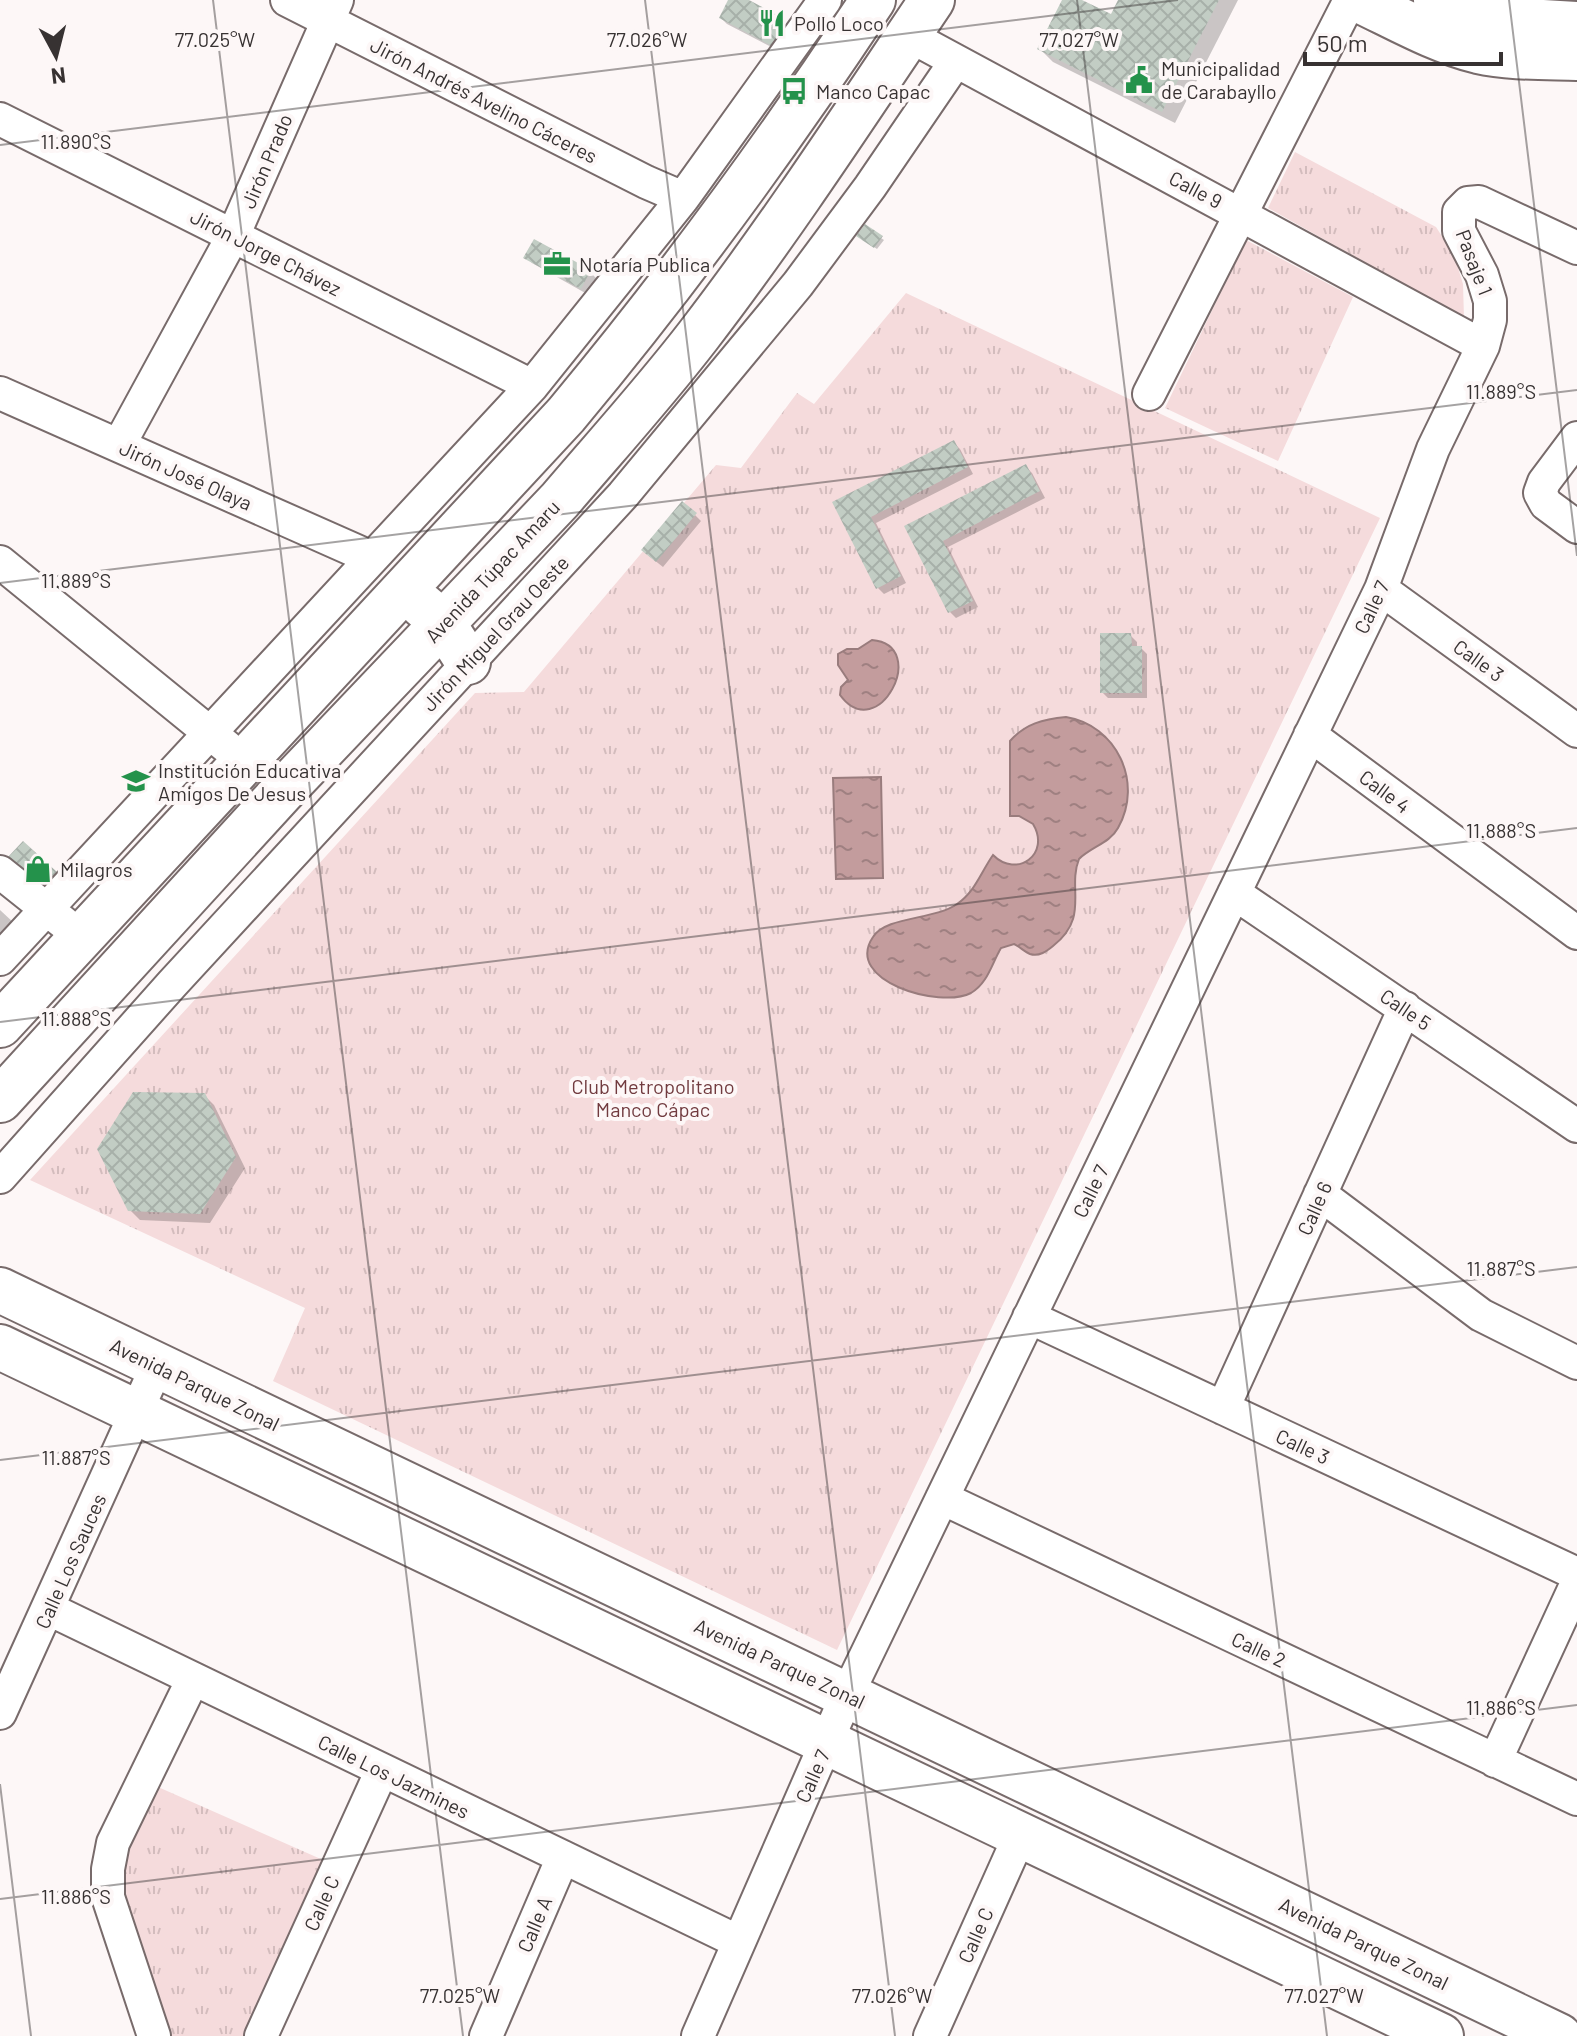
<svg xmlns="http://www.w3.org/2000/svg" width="1577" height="2036" viewBox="0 0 1577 2036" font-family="Barlow,sans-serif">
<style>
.park{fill:url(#park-tufts)}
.water{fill:url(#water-ripples);stroke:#997c7d;stroke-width:2}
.shadow{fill:#0003}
.building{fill:url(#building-cross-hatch)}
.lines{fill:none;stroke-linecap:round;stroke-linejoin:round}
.street-casing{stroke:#786b6b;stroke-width:36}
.secondary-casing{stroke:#786b6b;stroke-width:48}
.highway-casing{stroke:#786b6b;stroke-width:48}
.street{stroke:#fff;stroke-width:32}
.secondary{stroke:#fff;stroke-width:44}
.highway{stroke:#fff;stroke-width:44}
.ticks{fill:none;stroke:#373232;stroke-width:2;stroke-opacity:0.45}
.labels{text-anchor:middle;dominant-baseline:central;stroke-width:8;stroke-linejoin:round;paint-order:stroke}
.poi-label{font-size:20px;fill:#373232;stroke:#fdf7f7;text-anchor:start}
.street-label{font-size:20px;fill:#373232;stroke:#fdf7f7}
.park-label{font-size:20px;fill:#713b3f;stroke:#fdf7f7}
.ticks-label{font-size:20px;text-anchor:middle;fill:#373232;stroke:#fdf7f7;stroke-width:8;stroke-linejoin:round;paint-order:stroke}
</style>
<defs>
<pattern id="park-tufts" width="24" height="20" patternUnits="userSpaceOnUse" patternTransform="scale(2)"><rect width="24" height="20" fill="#f5dbdc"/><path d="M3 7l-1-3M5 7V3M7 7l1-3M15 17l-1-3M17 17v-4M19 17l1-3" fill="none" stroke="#d3bcbd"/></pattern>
<pattern id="water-ripples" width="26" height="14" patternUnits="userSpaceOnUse" patternTransform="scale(2)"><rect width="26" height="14" fill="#c39c9d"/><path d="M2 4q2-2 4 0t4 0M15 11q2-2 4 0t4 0" fill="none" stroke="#9f8081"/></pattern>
<pattern id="building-cross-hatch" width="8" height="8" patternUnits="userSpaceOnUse" patternTransform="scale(2)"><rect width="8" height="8" fill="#c2cdc4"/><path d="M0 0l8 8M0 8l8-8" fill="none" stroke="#a7b0a9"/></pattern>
</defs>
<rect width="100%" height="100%" fill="#fdf7f7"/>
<path class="park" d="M 1295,152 L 1436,227 L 1454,255 L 1463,284 L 1464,318 L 1268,208 Z
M 1246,240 L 1353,297 L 1278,461 L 1165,408 Z
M 906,293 L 1380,518 L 837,1650 L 273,1381 L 305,1308 L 30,1180 L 475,693 L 524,692 L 716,465 L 741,468 L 797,393 L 814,404 Z
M 149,1783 L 323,1860 L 245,2036 L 161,2036 L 120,1897 L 116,1851 Z"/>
<path class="water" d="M 872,640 C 931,645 878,747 840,695 L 841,687 L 848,680 L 838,665 L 838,654 L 847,649 L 858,649 Z
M 1066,717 C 1116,725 1144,782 1118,828 C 1110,843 1091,847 1079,859 C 1067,889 1090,917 1053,946 C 1047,951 1039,957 1030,954 C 1025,952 1020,947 1014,944 L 1001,948 C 992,963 988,983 971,993 C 940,1009 843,981 873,937 C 886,916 935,920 957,904 C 975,892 981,872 993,855 C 1017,879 1051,854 1033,824 L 1019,816 L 1010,816 L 1010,741 C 1025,724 1043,719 1066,717 Z
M 881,777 L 883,878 L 836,879 L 833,778 Z"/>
<path class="shadow" d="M 731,0 L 745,0 L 775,16 L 782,23 L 790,39 L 783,53 L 727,24 L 721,18 Z
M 1065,0 L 1077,0 L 1111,17 L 1120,0 L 1238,0 L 1175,123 L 1053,62 L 1039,48 Z
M 861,238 L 881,238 L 884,240 L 877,249 Z
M 535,241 L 590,272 L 596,278 L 587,294 L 532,263 L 526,257 Z
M 954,443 L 960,449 L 973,474 L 876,523 L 906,583 L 884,594 L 878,588 L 834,503 Z
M 1026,467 L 1032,473 L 1045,498 L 948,547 L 978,607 L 956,618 L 950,612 L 906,527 Z
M 695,515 L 701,521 L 663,567 L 649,556 Z
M 1130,635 L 1137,642 L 1137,648 L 1141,648 L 1147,654 L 1147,698 L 1108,698 L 1102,692 Z
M 23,844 L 62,879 L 56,885 L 41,885 L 11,857 Z
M 0,910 L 14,923 L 0,939 Z
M 204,1095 L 214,1105 L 245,1168 L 210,1223 L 140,1220 L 130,1210 Z"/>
<path class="building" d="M 728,0 L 749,0 L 777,15 L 785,32 L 776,48 L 719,18 Z
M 1062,0 L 1082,0 L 1111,14 L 1118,0 L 1219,0 L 1162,112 L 1037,49 Z
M 865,224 L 883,236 L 874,248 L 856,236 Z
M 534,239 L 591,270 L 581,289 L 523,258 Z
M 954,440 L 968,467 L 871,517 L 901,576 L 876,589 L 832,502 Z
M 1026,464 L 1040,491 L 943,541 L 973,601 L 948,613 L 904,526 Z
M 682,501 L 697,513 L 656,562 L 641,550 Z
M 1100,633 L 1131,633 L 1132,646 L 1142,646 L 1142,693 L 1100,693 Z
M 23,841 L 57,872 L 50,880 L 33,880 L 8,857 Z
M 133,1092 L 205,1093 L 236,1157 L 200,1214 L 128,1211 L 97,1149 Z"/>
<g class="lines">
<g class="street-casing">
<path id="street" d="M 287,0 L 646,182 L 683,198
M 908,35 L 1483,346
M 0,119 L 532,386
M 0,393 L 372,558
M 1149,394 L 1350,0
M 1577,438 L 1544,482 L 1540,493 L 1546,504 L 1577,527
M 119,445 L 233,236 L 337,0
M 0,562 L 227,747
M 1381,589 L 1577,731
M 1310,735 L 1577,933
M 0,872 L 64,923
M 1234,893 L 1577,1126
M 0,959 L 532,386 L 683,198 L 825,0
M 0,1177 L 172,984 L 623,495 L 798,284 L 870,187 L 956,61
M 1320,1194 L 1481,1315 L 1577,1363
M 1029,1317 L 1577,1574
M 1223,1408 L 1405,1008
M 942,1498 L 1577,1799
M 49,1609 L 739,1942
M 0,1713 L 157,1366
M 1495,1761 L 1577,1583
M 154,2036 L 108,1897 L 108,1869 L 113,1843 L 193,1679
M 261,2036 L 382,1770
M 486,2036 L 563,1857
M 698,2036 L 847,1695 L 1381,589 L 1433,449 L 1483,346 L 1490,320 L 1490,301 L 1482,275 L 1459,231 L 1459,212 L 1468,203 L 1479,202 L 1577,248
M 930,2036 L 1020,1835"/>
</g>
<g class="secondary-casing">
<path id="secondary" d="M 1359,0 C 1397,18 1437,41 1478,51 C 1510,58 1544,57 1577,58
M 1436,0 L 1492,19 L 1577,24
M 0,1290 L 1559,2036
M 0,1347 L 1441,2036"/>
</g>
<g class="highway-casing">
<path id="highway" d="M 422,605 L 443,623 L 468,662
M 0,1025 L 566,415 C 676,283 778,144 873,0
M 0,1100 L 281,793 L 560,500 C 606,446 655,392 698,336 C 781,228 856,113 932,0"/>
</g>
<use href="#street" class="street"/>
<use href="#secondary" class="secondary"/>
<use href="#highway" class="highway"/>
</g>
<path class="ticks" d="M 213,0 L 463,2036M 645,0 L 895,2036M 1077,0 L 1327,2036M 1509,0 L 1577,556M 0,145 L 1178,0M 0,583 L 1577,390M 0,1022 L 1577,828M 0,1460 L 1577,1267M 0,1784 L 31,2036M 0,1899 L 1577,1705"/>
<defs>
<g id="restaurant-bare" transform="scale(2.16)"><path d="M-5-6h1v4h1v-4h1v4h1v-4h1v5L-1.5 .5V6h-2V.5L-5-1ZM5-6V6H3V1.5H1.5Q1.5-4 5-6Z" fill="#24924b" stroke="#fdf7f7" stroke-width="2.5" paint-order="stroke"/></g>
<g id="civic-bare" transform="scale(2.16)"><path d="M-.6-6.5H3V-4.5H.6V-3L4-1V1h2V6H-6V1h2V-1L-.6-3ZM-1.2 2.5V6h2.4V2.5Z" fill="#24924b" stroke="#fdf7f7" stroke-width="2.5" paint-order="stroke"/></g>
<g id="bus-bare" transform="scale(2.16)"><path d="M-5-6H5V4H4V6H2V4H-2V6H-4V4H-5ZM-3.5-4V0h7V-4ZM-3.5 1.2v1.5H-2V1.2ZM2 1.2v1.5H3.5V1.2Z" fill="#24924b" stroke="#fdf7f7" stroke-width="2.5" paint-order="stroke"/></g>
<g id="office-bare" transform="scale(2.16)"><path d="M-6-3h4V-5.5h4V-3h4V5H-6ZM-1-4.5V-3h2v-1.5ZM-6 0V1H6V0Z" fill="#24924b" stroke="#fdf7f7" stroke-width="2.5" paint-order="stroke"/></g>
<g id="school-bare" transform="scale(2.16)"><path d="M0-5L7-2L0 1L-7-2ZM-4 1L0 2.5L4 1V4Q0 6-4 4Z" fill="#24924b" stroke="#fdf7f7" stroke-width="2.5" paint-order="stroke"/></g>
<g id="shop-bare" transform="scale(2.16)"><path d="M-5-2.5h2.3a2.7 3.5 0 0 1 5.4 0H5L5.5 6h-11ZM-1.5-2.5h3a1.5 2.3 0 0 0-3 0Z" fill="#24924b" stroke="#fdf7f7" stroke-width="2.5" paint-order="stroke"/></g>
</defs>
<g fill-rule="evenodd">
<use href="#restaurant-bare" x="772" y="23"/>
<use href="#civic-bare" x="1139" y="80"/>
<use href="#bus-bare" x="794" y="91"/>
<use href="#office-bare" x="557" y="264"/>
<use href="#school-bare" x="136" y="781"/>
<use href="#shop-bare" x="38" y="869"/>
</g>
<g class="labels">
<g class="poi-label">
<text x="794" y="23">Pollo Loco</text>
<text x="1161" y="68">Municipalidad<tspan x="1161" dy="23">de Carabayllo</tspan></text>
<text x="816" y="91">Manco Capac</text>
<text x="579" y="264">Notaría Publica</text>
<text x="158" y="770">Institución Educativa<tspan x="158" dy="23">Amigos De Jesus</tspan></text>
<text x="60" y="869">Milagros</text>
</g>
<g class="street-label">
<text transform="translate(484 100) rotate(27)">Jirón Andrés Avelino Cáceres</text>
<text transform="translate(266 161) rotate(-67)">Jirón Prado</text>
<text transform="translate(1196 189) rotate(28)">Calle 9</text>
<text transform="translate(266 252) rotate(27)">Jirón Jorge Chávez</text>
<text transform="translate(1475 262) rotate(69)">Pasaje 1</text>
<text transform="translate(186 475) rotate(24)">Jirón José Olaya</text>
<text transform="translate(492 571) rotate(-47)">Avenida Túpac Amaru</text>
<text transform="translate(1371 607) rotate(-65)">Calle 7</text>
<text transform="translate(495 633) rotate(-47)">Jirón Miguel Grau Oeste</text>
<text transform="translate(1479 660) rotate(36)">Calle 3</text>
<text transform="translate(1385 791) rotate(37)">Calle 4</text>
<text transform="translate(1406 1009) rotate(34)">Calle 5</text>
<text transform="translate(1090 1191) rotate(-64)">Calle 7</text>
<text transform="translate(1314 1208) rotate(-66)">Calle 6</text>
<text transform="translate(195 1384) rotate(26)">Avenida Parque Zonal</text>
<text transform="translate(1303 1446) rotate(25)">Calle 3</text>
<text transform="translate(70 1561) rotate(-66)">Calle Los Sauces</text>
<text transform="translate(1259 1649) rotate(25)">Calle 2</text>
<text transform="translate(780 1663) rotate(25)">Avenida Parque Zonal</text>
<text transform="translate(394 1776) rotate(26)">Calle Los Jazmines</text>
<text transform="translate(812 1776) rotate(-66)">Calle 7</text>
<text transform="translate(321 1903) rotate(-66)">Calle C</text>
<text transform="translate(534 1924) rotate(-67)">Calle A</text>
<text transform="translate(975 1935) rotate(-66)">Calle C</text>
<text transform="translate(1364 1943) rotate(26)">Avenida Parque Zonal</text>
</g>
<g class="park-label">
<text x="653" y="1086">Club Metropolitano<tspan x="653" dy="23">Manco Cápac</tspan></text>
</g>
</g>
<g class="ticks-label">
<text x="215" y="47">77.025°W</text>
<text x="647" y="47">77.026°W</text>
<text x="1079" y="47">77.027°W</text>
<text x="76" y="149">11.890°S</text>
<text x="1501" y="399">11.889°S</text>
<text x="76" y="588">11.889°S</text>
<text x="1501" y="838">11.888°S</text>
<text x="76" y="1026">11.888°S</text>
<text x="1501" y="1276">11.887°S</text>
<text x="76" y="1465">11.887°S</text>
<text x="1501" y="1715">11.886°S</text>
<text x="76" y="1904">11.886°S</text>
<text x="460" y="2003">77.025°W</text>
<text x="892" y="2003">77.026°W</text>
<text x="1324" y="2003">77.027°W</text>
</g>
<g transform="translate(56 56) rotate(173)" stroke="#fdf7f7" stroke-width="6" paint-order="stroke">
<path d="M0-6L14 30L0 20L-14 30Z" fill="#373232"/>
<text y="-12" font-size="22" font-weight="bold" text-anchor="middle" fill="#373232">N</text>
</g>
<path d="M1305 52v12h196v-12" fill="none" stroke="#373232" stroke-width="4"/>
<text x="1317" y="52" font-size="24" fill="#373232" stroke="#fdf7f7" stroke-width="6" paint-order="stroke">50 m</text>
</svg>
